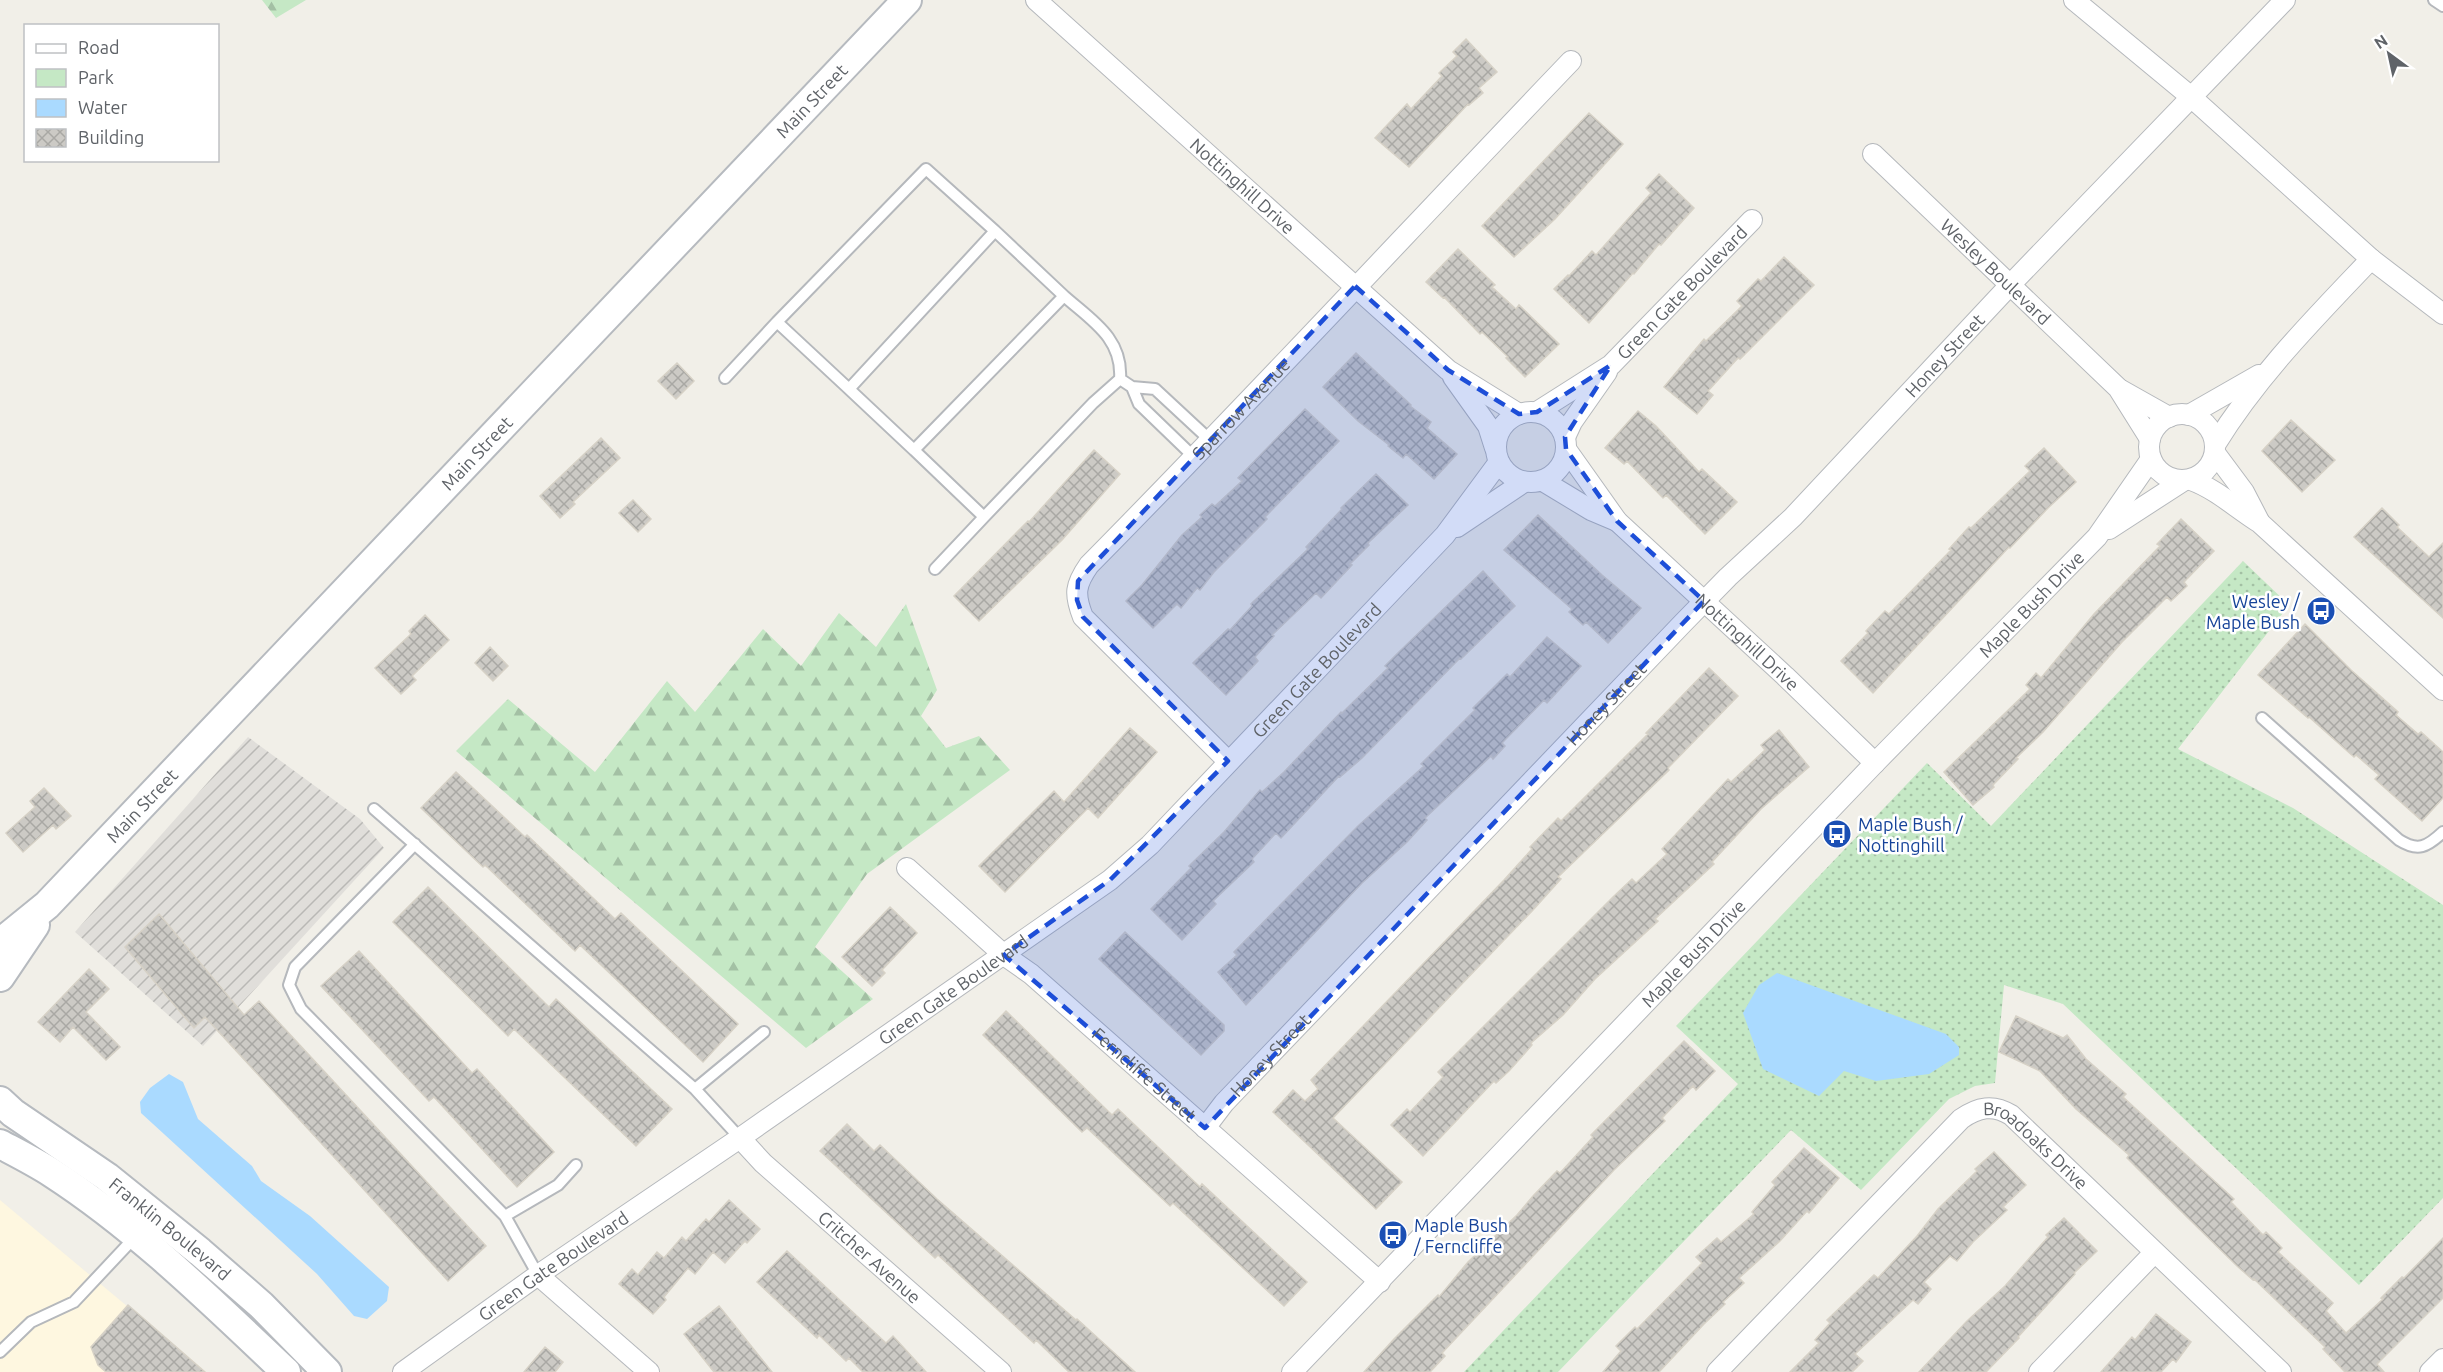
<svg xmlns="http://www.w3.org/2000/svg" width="2443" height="1372" viewBox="0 0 2443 1372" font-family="Ubuntu,sans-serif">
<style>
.commercial{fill:#fef7e0}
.industrial{fill:url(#industrial-furrows)}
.green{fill:url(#green-dots)}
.forest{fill:url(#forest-firs)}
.water{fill:#aadaff}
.building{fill:url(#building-cross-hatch);stroke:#d6d1c6;stroke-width:1.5}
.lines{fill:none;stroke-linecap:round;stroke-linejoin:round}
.lane-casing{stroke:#b5b8bc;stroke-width:14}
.street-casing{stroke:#b5b8bc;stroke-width:22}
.secondary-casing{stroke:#b6babf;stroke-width:32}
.lane{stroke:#fff;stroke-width:10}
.street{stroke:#fff;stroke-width:20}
.secondary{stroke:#fff;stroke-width:28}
.marked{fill:#1d4ed8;fill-opacity:0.2;stroke:#1d4ed8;stroke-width:4.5;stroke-dasharray:12 8;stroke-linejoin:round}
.labels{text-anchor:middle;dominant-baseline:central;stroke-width:5;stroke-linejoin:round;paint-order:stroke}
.street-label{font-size:18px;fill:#5f6368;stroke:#fff}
.transit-label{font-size:18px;fill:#164399;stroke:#fff;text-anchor:start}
</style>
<defs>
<pattern id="industrial-furrows" width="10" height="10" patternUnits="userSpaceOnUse" patternTransform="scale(1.5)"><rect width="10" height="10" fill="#e0deda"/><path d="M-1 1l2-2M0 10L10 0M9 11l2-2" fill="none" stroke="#b9b8b5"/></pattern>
<pattern id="green-dots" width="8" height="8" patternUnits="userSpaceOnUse" patternTransform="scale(1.5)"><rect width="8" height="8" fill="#c5e8c5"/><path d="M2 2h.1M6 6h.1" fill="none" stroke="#a3c0a4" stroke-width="1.8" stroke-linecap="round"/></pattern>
<pattern id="forest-firs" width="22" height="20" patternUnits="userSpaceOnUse" patternTransform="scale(1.5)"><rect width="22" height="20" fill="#c5e8c5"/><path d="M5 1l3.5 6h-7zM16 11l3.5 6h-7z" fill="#a3c0a4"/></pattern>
<pattern id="building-cross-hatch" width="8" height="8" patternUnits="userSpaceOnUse" patternTransform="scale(1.5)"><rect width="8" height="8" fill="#cccac5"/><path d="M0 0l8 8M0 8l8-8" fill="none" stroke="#a9a8a4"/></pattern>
</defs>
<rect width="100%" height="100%" fill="#f1efe8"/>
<path class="commercial" d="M 0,1200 L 206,1372 L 0,1372 Z"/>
<path class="industrial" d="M 248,737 L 360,819 L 384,848 L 203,1046 L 75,932 Z"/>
<path class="green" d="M 2243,561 L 2289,605 L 2178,749 L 2293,808 L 2443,905 L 2443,1198 L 2359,1285 L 2063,1004 L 2004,985 L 1995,1083 L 1975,1086 L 1949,1099 L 1861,1190 L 1791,1130 L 1558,1372 L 1464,1372 L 1738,1084 L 1676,1026 L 1927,763 L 1991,826 Z"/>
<path class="forest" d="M 262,0 L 306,0 L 276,18 Z
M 906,604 L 937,690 L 921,716 L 946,748 L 979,736 L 1010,770 L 867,874 L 815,947 L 873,999 L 806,1048 L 456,751 L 508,699 L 595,772 L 667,681 L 695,712 L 763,629 L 801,666 L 839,613 L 876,647 Z"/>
<path class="water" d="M 1777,973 L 1946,1034 L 1959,1047 L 1959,1055 L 1929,1074 L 1876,1081 L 1844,1071 L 1819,1096 L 1763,1069 L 1743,1013 L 1759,985 Z
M 169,1074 L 183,1082 L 198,1119 L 252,1166 L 261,1181 L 310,1216 L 389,1287 L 387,1301 L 367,1319 L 354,1316 L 317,1274 L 141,1113 L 140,1102 L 150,1088 Z"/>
<path class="building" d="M 1466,39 L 1497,72 L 1479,88 L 1483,93 L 1469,105 L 1468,104 L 1409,167 L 1375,138 L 1407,104 L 1411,109 L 1442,76 L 1439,73 L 1457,56 L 1453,52 Z
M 1589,113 L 1623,144 L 1555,219 L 1514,257 L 1482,226 Z
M 1659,174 L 1694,208 L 1661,245 L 1659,244 L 1634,274 L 1633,273 L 1589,323 L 1554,289 L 1568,275 L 1569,276 L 1592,251 L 1596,255 L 1651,193 L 1646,188 Z
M 1458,249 L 1495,285 L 1492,287 L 1516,309 L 1519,305 L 1559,344 L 1525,377 L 1506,358 L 1508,357 L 1482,332 L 1480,334 L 1444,297 L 1443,298 L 1426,282 Z
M 1784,257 L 1814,285 L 1740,359 L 1738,358 L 1708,391 L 1713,395 L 1697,414 L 1664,387 L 1704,339 L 1706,341 L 1742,306 L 1737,301 L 1758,279 L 1761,281 Z
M 1356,353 L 1411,405 L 1410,406 L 1431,422 L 1427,428 L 1457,454 L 1434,479 L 1406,454 L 1403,458 L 1388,446 L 1389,445 L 1358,421 L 1323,387 Z
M 677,363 L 694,381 L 676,399 L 658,381 Z
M 1305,409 L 1339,441 L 1265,517 L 1267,519 L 1214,572 L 1200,590 L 1197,588 L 1181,608 L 1177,604 L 1153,628 L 1126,601 L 1142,585 L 1182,535 L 1202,517 L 1200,515 L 1212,504 L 1215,506 L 1242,481 L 1238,478 Z
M 1638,411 L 1656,426 L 1699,472 L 1702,469 L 1737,502 L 1705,534 L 1666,495 L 1663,498 L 1627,461 L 1624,464 L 1605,448 Z
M 2291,420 L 2335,460 L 2302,492 L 2262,451 Z
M 601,438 L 620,458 L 573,502 L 575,504 L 560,518 L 540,496 Z
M 2044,448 L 2076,482 L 2048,508 L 2010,548 L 2009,547 L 1873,693 L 1841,661 L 1868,633 L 1866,631 L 1885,611 L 1889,614 L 1951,550 L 1949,549 L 1969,527 L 1971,528 L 2030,471 L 2025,466 Z
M 1094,450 L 1120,474 L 1062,540 L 979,621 L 954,596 L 1028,521 L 1029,522 Z
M 1376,474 L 1408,505 L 1368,543 L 1369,545 L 1350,564 L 1352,565 L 1321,598 L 1316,593 L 1272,635 L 1274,636 L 1255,657 L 1258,661 L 1226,695 L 1193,663 L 1228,629 L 1230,630 L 1252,606 L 1251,604 L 1308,549 L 1306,547 L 1342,509 L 1341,508 Z
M 633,500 L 651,519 L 638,532 L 619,513 Z
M 2382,508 L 2399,525 L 2397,527 L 2429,557 L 2443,543 L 2443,618 L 2354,537 Z
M 1538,515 L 1602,575 L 1641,608 L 1608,643 L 1586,622 L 1583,625 L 1569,612 L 1572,609 L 1504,550 Z
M 2181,519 L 2214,551 L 2184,582 L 2187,586 L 2171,601 L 2167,597 L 2122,642 L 2043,732 L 2016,758 L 2018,759 L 1993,785 L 1994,787 L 1973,805 L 1944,772 L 2030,689 L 2026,685 L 2036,673 L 2041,678 L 2094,614 L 2160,546 L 2157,544 Z
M 1483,571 L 1515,606 L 1461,659 L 1460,658 L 1362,758 L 1340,777 L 1339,776 L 1281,838 L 1276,833 L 1252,859 L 1254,862 L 1213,901 L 1216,904 L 1182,940 L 1151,909 L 1191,868 L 1189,866 L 1224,832 L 1260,790 L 1262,792 L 1284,772 L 1341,712 L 1342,713 L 1388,668 L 1385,666 L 1401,650 Z
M 425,615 L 449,640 L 412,676 L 416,680 L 401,694 L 375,668 L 411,634 L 409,631 Z
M 2305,624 L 2351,670 L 2398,712 L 2396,715 L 2418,734 L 2421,732 L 2443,752 L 2443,798 L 2422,821 L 2375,779 L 2379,775 L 2356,755 L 2354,757 L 2309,717 L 2308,718 L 2258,675 Z
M 1547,637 L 1581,666 L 1547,703 L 1544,700 L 1502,743 L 1505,746 L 1493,759 L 1491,756 L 1425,818 L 1427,820 L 1407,842 L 1362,883 L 1246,1005 L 1218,972 L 1237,955 L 1234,952 L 1358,826 L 1424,766 L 1421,764 L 1475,710 L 1473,708 L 1507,674 L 1510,677 Z
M 490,647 L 508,666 L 493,681 L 475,663 Z
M 1709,668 L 1738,696 L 1668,768 L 1669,770 L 1558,877 L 1561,879 L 1533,910 L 1333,1118 L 1402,1182 L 1376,1209 L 1273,1112 L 1293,1090 L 1305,1101 L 1318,1089 L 1311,1080 L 1504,880 L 1532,849 L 1530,847 L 1558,818 L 1561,821 L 1648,734 L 1646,733 Z
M 1130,728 L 1157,752 L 1098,818 L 1088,808 L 1005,892 L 979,866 L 1054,791 L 1064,802 Z
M 1779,730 L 1809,767 L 1761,809 L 1712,862 L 1714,864 L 1655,919 L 1658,921 L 1595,979 L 1563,1015 L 1531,1043 L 1532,1045 L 1509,1071 L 1496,1083 L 1494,1081 L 1423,1156 L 1391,1125 L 1407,1109 L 1410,1112 L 1443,1077 L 1438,1072 L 1613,897 L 1632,879 L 1636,883 L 1667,854 L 1662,849 L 1728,779 L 1731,782 L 1765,750 L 1761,745 Z
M 456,772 L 525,837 L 527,835 L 615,919 L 621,913 L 738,1024 L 703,1062 L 580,945 L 575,951 L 485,865 L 483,867 L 421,808 Z
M 44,788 L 71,816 L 56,829 L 53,825 L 23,852 L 6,833 L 35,807 L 30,801 Z
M 428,887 L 549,1007 L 556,999 L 672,1109 L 636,1146 L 514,1029 L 508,1036 L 393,922 Z
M 890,907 L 917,933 L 882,970 L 885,973 L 872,986 L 842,957 Z
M 159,914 L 244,1015 L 259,1001 L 486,1246 L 448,1281 L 205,1017 L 194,1028 L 125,947 Z
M 1125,932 L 1224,1025 L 1224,1031 L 1201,1055 L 1099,959 Z
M 359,951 L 472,1073 L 477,1069 L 554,1152 L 517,1187 L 434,1097 L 429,1101 L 321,986 Z
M 89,969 L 109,989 L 86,1012 L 120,1047 L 106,1060 L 73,1027 L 60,1042 L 38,1022 Z
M 1006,1011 L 1112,1115 L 1118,1109 L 1200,1187 L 1202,1184 L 1307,1282 L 1284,1306 L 1173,1203 L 1170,1206 L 1087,1128 L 1082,1132 L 983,1035 Z
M 2016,1016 L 2063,1038 L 2067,1035 L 2086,1059 L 2126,1094 L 2123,1097 L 2234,1199 L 2231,1202 L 2263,1235 L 2266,1232 L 2282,1248 L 2278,1252 L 2333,1303 L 2326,1311 L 2346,1333 L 2383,1299 L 2381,1298 L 2402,1277 L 2404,1278 L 2443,1238 L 2443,1298 L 2377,1364 L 2384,1372 L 2345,1372 L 2323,1349 L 2325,1347 L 2254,1279 L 2253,1280 L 2237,1266 L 2141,1172 L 2127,1158 L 2129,1155 L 2076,1109 L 2040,1071 L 1999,1052 Z
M 1684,1041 L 1715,1071 L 1696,1090 L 1693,1086 L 1662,1118 L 1665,1121 L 1614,1170 L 1442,1353 L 1445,1356 L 1430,1372 L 1364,1372 L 1394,1339 L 1438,1295 L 1439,1297 L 1468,1262 L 1517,1215 L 1533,1196 L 1557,1171 L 1560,1173 L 1593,1137 L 1591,1135 Z
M 847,1124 L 874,1151 L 880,1145 L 937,1199 L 1076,1320 L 1077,1319 L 1135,1372 L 1069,1372 L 1036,1340 L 1034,1343 L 938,1255 L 935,1258 L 820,1151 Z
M 1804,1148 L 1839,1178 L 1809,1213 L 1807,1211 L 1780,1241 L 1739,1278 L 1744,1283 L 1723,1302 L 1725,1304 L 1704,1324 L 1659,1372 L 1603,1372 L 1621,1351 L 1616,1346 L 1635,1327 L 1637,1329 L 1702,1263 L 1696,1257 L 1717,1238 L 1721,1242 L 1754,1214 L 1752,1212 L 1775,1185 L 1772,1182 Z
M 1994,1152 L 2026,1185 L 2003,1207 L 2007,1210 L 1973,1242 L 1957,1261 L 1950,1256 L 1924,1282 L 1931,1289 L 1918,1304 L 1913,1300 L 1855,1354 L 1863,1361 L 1852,1372 L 1790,1372 L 1819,1343 L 1815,1340 L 1830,1323 L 1827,1320 L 1874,1275 L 1878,1278 L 1917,1236 L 1938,1209 L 1977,1171 L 1975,1169 Z
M 729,1200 L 760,1229 L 747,1243 L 745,1241 L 725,1263 L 713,1252 L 695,1274 L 688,1268 L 664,1297 L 666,1300 L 653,1314 L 619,1284 L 632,1269 L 638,1275 L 657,1252 L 664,1258 L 682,1237 L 686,1241 L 706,1219 L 709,1222 Z
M 2064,1218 L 2097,1251 L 2074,1273 L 2075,1274 L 2018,1337 L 2019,1338 L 1986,1372 L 1919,1372 L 1967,1321 L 2005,1286 L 2048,1237 L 2046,1235 Z
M 787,1251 L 886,1343 L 893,1336 L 926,1372 L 863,1372 L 849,1358 L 846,1361 L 819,1335 L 817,1338 L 757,1282 Z
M 128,1305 L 205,1372 L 106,1372 L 98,1365 L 91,1347 Z
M 719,1306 L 772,1372 L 714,1372 L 684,1334 Z
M 2156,1314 L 2191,1342 L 2176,1362 L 2173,1359 L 2161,1372 L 2101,1372 L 2132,1337 L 2135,1340 Z
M 545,1347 L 563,1362 L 555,1372 L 524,1372 Z"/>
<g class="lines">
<g class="lane-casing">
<path id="lane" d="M 2434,0 L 2443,6
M 725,378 L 777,322
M 1120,379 C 1123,338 1091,320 1064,296 L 914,450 L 984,517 L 1093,403 L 1120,379 L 1132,387 L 1155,389 L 1211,441
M 1132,387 L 1139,404 L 1195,458
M 849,389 L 777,322 L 926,169 L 995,231
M 914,450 L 849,389 L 995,231 L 1064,296
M 935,569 L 984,517
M 2262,718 L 2399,840 C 2418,852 2427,847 2443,832
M 374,809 L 695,1089 L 740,1138
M 415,844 L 295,967 L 289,985 L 301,1009 L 505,1216 L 538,1275
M 695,1089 L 764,1032
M 505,1216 L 558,1185 L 576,1165
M 0,1352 L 31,1322 L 74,1302 L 135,1237"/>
</g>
<g class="street-casing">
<g id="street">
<path id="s1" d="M 1036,0 L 1448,370 L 1519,414"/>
<path d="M 2074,0 L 2190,96 L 2371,259 C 2315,318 2258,375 2215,445"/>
<path id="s2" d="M 1873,154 L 2118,388 L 2150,439"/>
<path d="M 2371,259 L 2443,314"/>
<path d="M 1453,377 L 1488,426 L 1495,448"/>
<path d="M 2121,390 L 2169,417"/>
<circle cx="1531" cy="447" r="35"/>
<path id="s3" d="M 1537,412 L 1611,365 L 1752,220"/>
<circle cx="2182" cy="447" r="33"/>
<path d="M 2189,415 L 2259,375"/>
<path d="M 1565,437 L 1572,422 L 1607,372"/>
<path id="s4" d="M 1566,449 L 1617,521 L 1785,676 L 1875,763"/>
<path d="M 2215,453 L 2244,492 L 2259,521"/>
<path d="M 2191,480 C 2216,489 2236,508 2260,523 L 2443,690"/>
<path d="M 1543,481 L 1591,510 L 1617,521"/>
<path d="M 1457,527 L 1524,482"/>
<path d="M 2109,529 L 2183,481"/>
<path id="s5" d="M 1228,761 L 1083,617 C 1074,594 1075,585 1089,565 C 1252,400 1410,229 1571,61"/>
<path id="s6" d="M 907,868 L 1004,955 L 1031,974 L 1380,1282"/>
<path id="s7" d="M 1205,1128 L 1224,1103 L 1683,623 L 1728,577 L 1793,517 L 2011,284 L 2285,0"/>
<path id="s8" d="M 740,1138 L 763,1163 L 1001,1372"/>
<path d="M 538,1275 L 649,1372"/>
<path id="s9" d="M 403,1372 L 538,1275 L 740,1138 L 1110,880 L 1150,845 L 1445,535 L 1499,462"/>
<path id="s10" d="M 1292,1372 L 1875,763 L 2097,537 L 2151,459"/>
<path id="s11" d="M 1717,1372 L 1961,1119 C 1978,1107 1993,1104 2011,1115 L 2281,1372"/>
<path d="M 2039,1372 L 2154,1253"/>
<path d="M 2430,1372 L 2443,1359"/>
</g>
</g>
<g class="secondary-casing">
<g id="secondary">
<path id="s12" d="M 0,943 L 47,905 L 907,0"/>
<path d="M 0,977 L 35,925"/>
<path id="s13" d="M 0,1101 L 13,1113 L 107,1177 L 200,1252 L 261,1305 L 327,1372"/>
<path d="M 0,1144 C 17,1153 35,1162 52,1173 C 137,1228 212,1302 286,1372"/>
</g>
</g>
<use href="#lane" class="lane"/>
<use href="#street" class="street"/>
<use href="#secondary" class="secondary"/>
</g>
<path class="marked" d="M 1355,286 L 1448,370 L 1519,414 L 1537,412 L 1611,365 L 1565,437 L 1566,449 L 1617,521 L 1704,601 L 1205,1128 L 1004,955 L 1110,880 L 1228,761 L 1083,617 L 1077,600 L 1078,581 Z"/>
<defs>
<g id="bus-disc" transform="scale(1.5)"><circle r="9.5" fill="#1a4fb4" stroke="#fff"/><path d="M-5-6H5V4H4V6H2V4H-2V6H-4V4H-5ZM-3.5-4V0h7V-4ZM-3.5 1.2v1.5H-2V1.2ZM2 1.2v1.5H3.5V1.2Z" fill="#fff"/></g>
</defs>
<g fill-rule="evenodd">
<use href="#bus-disc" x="2321" y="611"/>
<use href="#bus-disc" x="1837" y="834"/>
<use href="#bus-disc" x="1393" y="1235"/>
</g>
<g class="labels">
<g class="street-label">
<text stroke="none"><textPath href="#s12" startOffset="1170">Main Street</textPath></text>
<text stroke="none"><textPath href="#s1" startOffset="278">Nottinghill Drive</textPath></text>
<text stroke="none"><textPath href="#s2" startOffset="170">Wesley Boulevard</textPath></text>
<text stroke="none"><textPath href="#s3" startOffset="189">Green Gate Boulevard</textPath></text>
<text stroke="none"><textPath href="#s7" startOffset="1070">Honey Street</textPath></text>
<text stroke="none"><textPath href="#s5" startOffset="478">Sparrow Avenue</textPath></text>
<text stroke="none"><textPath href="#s12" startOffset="684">Main Street</textPath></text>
<text stroke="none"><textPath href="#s10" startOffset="1066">Maple Bush Drive</textPath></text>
<text stroke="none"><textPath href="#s4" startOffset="266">Nottinghill Drive</textPath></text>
<text stroke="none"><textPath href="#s9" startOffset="1156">Green Gate Boulevard</textPath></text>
<text stroke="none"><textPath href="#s7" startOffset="584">Honey Street</textPath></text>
<text stroke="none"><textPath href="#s12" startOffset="198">Main Street</textPath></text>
<text stroke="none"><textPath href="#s10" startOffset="580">Maple Bush Drive</textPath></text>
<text stroke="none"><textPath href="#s9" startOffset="670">Green Gate Boulevard</textPath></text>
<text stroke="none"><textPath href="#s7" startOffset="98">Honey Street</textPath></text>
<text stroke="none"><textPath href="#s6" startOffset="315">Ferncliffe Street</textPath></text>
<text stroke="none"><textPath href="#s11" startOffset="442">Broadoaks Drive</textPath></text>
<text stroke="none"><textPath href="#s13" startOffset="213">Franklin Boulevard</textPath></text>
<text stroke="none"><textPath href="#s8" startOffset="176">Critcher Avenue</textPath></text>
<text stroke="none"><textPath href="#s9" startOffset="184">Green Gate Boulevard</textPath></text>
</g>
<g class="transit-label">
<text x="2300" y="601" text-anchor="end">Wesley /<tspan x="2300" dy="21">Maple Bush</tspan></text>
<text x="1858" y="824">Maple Bush /<tspan x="1858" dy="21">Nottinghill</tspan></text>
<text x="1414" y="1225">Maple Bush<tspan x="1414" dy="21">/ Ferncliffe</tspan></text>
</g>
</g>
<rect x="24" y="24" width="195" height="138" fill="#ffffff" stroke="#bfc1c3" stroke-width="1.5"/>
<rect x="36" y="44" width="30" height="9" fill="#ffffff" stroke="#bfc1c3" stroke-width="1.5"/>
<text x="78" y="54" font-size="18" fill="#5f6368">Road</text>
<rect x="36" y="69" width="30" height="18" fill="#c5e8c5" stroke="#bfc1c3" stroke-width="1.5"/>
<text x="78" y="84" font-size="18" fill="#5f6368">Park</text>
<rect x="36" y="99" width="30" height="18" fill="#aadaff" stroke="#bfc1c3" stroke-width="1.5"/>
<text x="78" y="114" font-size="18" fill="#5f6368">Water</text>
<rect x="36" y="129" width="30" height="18" fill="url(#building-cross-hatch)" stroke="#bfc1c3" stroke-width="1.5"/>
<text x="78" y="144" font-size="18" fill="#5f6368">Building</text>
<g transform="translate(2389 54) rotate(327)" stroke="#ffffff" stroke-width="4.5" paint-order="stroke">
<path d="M0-4.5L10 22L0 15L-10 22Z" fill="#5f6368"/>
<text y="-9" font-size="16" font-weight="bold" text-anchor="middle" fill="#5f6368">N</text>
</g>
</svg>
